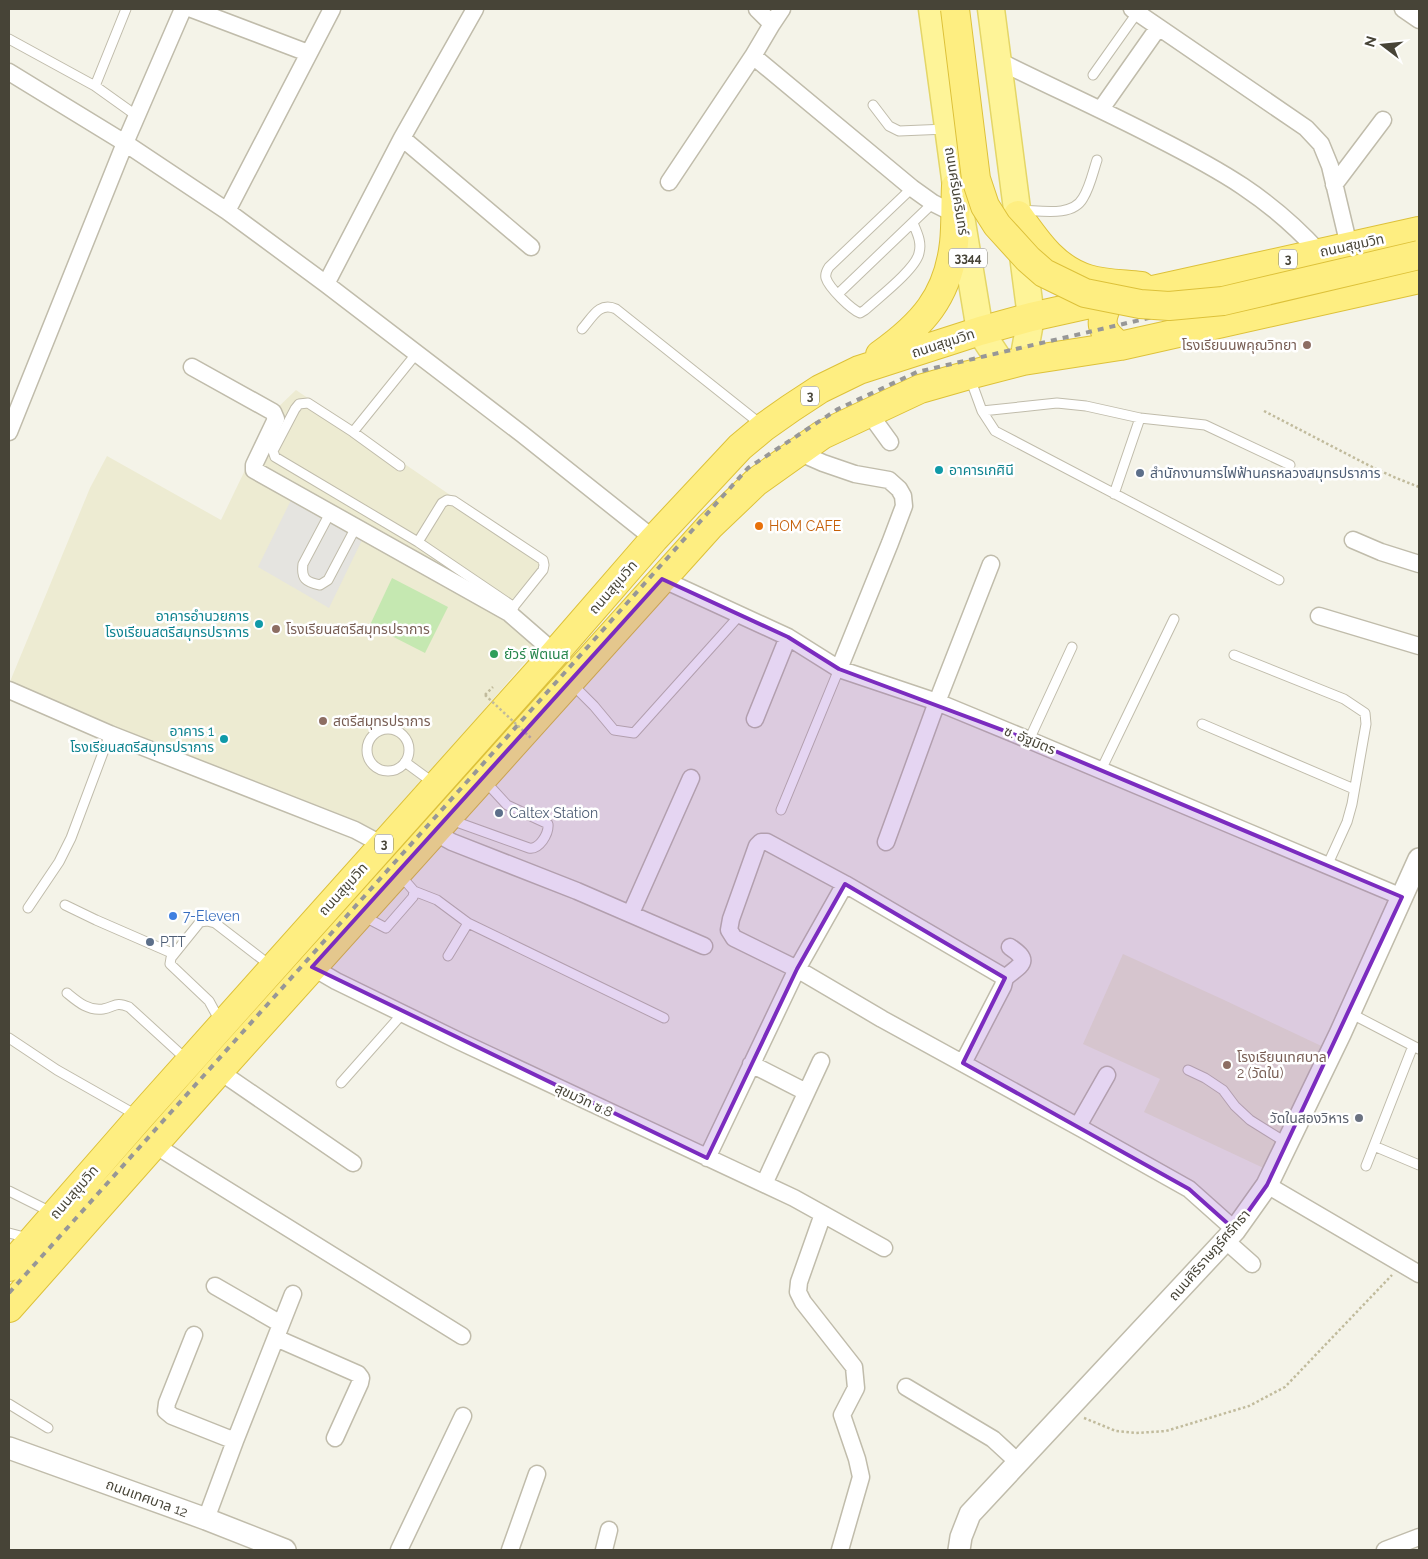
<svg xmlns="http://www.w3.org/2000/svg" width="1428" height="1559" viewBox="0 0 1428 1559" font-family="Raleway,'Noto Sans Thai',sans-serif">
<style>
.education{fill:#edebd2}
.green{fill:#c5e8b1}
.parking{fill:#e5e4e0}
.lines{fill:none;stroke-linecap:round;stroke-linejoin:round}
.service-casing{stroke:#c0bcab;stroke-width:11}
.minor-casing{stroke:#c0bcab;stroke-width:19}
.tertiary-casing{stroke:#c0bcab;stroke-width:24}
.primary-casing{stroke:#e4d667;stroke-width:29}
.trunk-casing{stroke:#ddc139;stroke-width:30}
.path{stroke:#c1bb9c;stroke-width:2.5;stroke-dasharray:2.5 2.5;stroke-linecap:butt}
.service{stroke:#fff;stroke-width:9}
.minor{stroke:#fff;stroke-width:16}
.tertiary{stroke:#fff;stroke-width:21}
.primary{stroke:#fef498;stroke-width:26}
.trunk{stroke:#feee81;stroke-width:28}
.rail{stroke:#979797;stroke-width:4;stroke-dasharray:6 6;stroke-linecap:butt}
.trunk-bridge-casing{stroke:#ddc139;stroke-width:30;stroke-linecap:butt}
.path-bridge{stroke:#c1bb9c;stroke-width:2.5;stroke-dasharray:2.5 2.5;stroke-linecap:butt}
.trunk-bridge{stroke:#feee81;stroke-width:28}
.marked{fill:#7b2cbf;fill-opacity:0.2;stroke:#7b2cbf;stroke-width:4;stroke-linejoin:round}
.education-dot{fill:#8d6e63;stroke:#fff;stroke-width:2}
.culture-dot{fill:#0f9aa8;stroke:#fff;stroke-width:2}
.service-dot{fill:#5c6f8a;stroke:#fff;stroke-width:2}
.food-dot{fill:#e8710a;stroke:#fff;stroke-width:2}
.leisure-dot{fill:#2e9e5b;stroke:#fff;stroke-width:2}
.shop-dot{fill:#3f7fe0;stroke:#fff;stroke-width:2}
.worship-dot{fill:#6b7280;stroke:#fff;stroke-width:2}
.labels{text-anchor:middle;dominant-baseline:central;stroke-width:5;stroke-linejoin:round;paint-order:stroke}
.shield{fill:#fff;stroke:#7e7c73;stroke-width:1}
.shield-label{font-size:12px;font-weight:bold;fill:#474437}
.street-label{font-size:14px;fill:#474437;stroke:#fff}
.education-label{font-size:14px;fill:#785e54;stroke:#fff;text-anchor:start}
.culture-label{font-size:14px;fill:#0d838f;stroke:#fff;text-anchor:end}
.service-label{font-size:14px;fill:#4e5e75;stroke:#fff;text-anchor:start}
.food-label{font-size:14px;fill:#c56008;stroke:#fff;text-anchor:start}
.leisure-label{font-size:14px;fill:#27864d;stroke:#fff;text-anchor:start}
.shop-label{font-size:14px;fill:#366cbe;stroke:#fff;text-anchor:start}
.worship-label{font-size:14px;fill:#5b616d;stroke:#fff;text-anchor:end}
</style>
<rect width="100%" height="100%" fill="#f4f3e8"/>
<path class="education" d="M 296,390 L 550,563 L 502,609 L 537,648 L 377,834 L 360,825 L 9,684 L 90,488 L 107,456 L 221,520 L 273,412 Z
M 1123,954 L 1222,999 L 1332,1051 L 1276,1174 L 1144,1112 L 1160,1079 L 1083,1044 Z"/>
<path class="green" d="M 392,578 L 448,607 L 425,653 L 370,625 Z"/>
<path class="parking" d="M 292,498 L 363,538 L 329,608 L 258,567 Z"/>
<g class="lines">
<g class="service-casing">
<path id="service" d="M 9,39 L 95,86 L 137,116
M 1093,75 L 1137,13
M 95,86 L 126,9
M 873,105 L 889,126 L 899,131 L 947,129
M 912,188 L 829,267 C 827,270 825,274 826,278 C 829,288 851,309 860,313 L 865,310 C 878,298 916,269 919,253 C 922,242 917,233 913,223
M 1020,210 C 1038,210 1072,218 1083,198 C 1090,187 1093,172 1097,160
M 838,294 L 933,203
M 582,329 C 592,318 599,301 616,309 L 763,426
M 416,354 L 353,432 L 308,403 L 299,404 L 295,409 L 273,451 L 275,457 L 418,542 L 514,607
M 970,378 L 982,411 L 995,431 L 1279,580
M 982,411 L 1057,403 L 1086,406 L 1140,418 L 1205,425 L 1290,465
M 353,432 L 400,466
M 1114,494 L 1140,418
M 330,513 L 303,564 C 301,579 306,582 320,585 L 328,580 L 356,527
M 418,542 L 442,503 L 447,500 L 454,501 L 543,560 L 544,565 L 543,570 L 511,610
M 1234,655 L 1344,699 L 1365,713 L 1366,724 L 1352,804 L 1347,822 L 1327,866
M 572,684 L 594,706 L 614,730 L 634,733 L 739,616
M 1202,724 L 1354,789
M367 750a21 21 0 1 1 42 0a21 21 0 1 1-42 0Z
M 1029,740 L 1072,647
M 405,762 L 435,784
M 1101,770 L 1174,619
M 781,810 L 839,669
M 451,820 L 529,848 C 539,850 549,834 548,824 L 507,805 L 484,780
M 400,875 L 414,891 L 437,900 L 468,923 L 664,1018
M 65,905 L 96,920 L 174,954
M 28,908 L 59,862 L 71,838 L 110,734
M 363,916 L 386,928 L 413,897 L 414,891
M 448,956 L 468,923
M 67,993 C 78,1002 88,1011 103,1009 C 115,1007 115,1001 129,1007 L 187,1060
M 1350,1013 L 1419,1049
M 221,1023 L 209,1001 L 170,964 L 171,958 L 200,922 L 207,921 L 215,923 L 271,966
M 9,1038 L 57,1070 L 138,1116
M 1188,1070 L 1205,1078 L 1223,1090 L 1235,1106 L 1250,1120 L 1287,1143
M 341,1083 L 403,1013
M 1374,1146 L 1419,1165
M 1366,1166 L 1413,1046
M 9,1191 L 53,1213
M 9,1233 L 28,1238
M 9,1404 L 48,1428"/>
</g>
<g class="minor-casing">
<path id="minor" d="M 192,9 L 308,53
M 1132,9 L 1306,128 L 1321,144 L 1330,166 L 1349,246
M 1403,9 L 1419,20
M 772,24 L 782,9
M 753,56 L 772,24 L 757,9
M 997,60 C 1049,86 1103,110 1155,137 C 1220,170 1269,197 1319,252
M 9,72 L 125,143 L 227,211 L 326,284 L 522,434 L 654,539
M 1101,109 L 1158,28
M 402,138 L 531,247
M 669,182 L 753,56 L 912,188 L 933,203 L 955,214
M 1334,185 L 1383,120
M 227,211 L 332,9
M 326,284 L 402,138 L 475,9
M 192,367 L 273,412 L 276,419 L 254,465 L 254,470 L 509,613 L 555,653
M 869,413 L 890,442
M 9,432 L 125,143 L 183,9
M 798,452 L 823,463 L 855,474 L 889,480 L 899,489 L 903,496 L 904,506 L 890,543 L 839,669
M 1353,540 L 1381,552 L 1419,564
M 662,579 L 788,637 L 839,669 L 937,702 L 1029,740 L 1402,897
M 1319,616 L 1419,646
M 9,690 L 110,734 L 355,830 L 383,845
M 755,719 L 788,637
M 434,832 L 452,842 L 577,891 L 704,946
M 886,842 L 937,702 L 991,564
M 631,913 L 691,778
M 312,967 L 336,981 L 461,1042 L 794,1198 L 884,1248
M 1005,978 C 1021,964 1032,962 1010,947
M 963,1063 L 1003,986 L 1005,978 L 999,974 L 845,884 L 767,842 L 761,842 L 757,846 L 731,919 L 729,930 L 734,938 L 797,969 L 882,1019 L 1084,1130 L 1189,1189 L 1235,1230
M 751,1064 L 806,1092
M 219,1071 L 353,1163
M 1078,1126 L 1107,1075
M 153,1144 L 462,1336
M 707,1158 L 797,969 L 845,884
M 764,1184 L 821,1061
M 1267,1185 L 1419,1274
M 823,1214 L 799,1282 L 798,1292 L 803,1302 L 854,1367 L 856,1388 L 842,1415 L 857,1459 L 861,1477 L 840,1550
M 1225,1240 L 1252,1264
M 215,1286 L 281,1324
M 194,1335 L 167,1403 L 166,1411 L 172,1416 L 235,1441
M 276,1338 L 358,1374 L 361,1378 L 360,1383 L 335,1438
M 906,1387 L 993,1439 L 1018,1462
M 206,1519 L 235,1441 L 293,1294
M 399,1550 L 463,1416
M 510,1550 L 537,1474
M 604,1550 L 609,1530
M 1385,1550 L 1419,1537"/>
</g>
<g class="tertiary-casing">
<path id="tertiary" d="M 9,1448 L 206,1519 L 285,1550
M 959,1550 L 961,1537 L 970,1514 L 1235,1230 L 1267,1185 L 1340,1034 L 1419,859"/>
</g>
<g class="primary-casing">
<path id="primary" d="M 932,9 L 956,186 L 980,331 L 1003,366
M 991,9 L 1031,317 L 1023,361"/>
</g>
<g class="trunk-casing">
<path id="trunk" d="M 1018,215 C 1037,242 1055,269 1088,279 C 1104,284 1124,284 1141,286
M 1110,300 C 1098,322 1100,331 1120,346
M 880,355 C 922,325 948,297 954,243 C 956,225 955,205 956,186
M 9,1267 L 140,1117 L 555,653 L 654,539 L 740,447 L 764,427 L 791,408 L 820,389 L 859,370 L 980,331 L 1031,317 L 1419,231
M 9,1308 L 219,1071 L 710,526 L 756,482 L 822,435 L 920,389 L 969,375 L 1023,361 L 1120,346 L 1419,279"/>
</g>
<path class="path" d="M 1264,411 L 1370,466 L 1396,478 L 1419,487
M 485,695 L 493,687
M 1084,1418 L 1116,1431 L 1136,1433 L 1166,1431 L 1249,1406 L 1285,1387 L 1392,1275"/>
<use href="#service" class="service"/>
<use href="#minor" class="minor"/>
<use href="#tertiary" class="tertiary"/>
<use href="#primary" class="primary"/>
<use href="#trunk" class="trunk"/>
<path class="rail" d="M 9,1293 L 748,468 L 838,409 L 917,372 L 1419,255"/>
<g class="trunk-bridge-casing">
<path id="trunk-bridge" d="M 955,9 L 976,179 L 985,206 L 997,225 L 1028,259 L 1044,273 L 1085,293 L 1140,304 L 1169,306 L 1223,301 L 1419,255"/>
</g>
<path class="path-bridge" d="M 485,695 L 531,738"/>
<use href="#trunk-bridge" class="trunk-bridge"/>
</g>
<path class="marked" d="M 662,579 L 788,637 L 839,669 L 1029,740 L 1402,897 L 1267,1185 L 1235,1230 L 1189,1189 L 963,1063 L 1005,978 L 845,884 L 797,969 L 707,1158 L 312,967 Z"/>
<g class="education-dot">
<circle cx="1307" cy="345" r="5"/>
<circle cx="276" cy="629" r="5"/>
<circle cx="323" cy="721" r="5"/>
<circle cx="1227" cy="1065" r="5"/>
</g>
<g class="culture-dot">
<circle cx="939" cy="470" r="5"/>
<circle cx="259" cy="624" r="5"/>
<circle cx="224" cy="739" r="5"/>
</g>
<g class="service-dot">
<circle cx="1140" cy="473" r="5"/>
<circle cx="499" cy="813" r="5"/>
<circle cx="150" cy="942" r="5"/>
</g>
<circle class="food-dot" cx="759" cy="526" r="5"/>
<circle class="leisure-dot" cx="494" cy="654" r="5"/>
<circle class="shop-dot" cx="173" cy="916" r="5"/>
<circle class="worship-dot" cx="1359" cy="1118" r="5"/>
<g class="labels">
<g class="shield">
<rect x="949" y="248.5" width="38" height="19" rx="4"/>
<rect x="1279" y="249.5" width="18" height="19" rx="4"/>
<rect x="801" y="386.5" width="18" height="19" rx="4"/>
<rect x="375" y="834.5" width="18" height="19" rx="4"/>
</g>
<g class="shield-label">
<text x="968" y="258">3344</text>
<text x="1288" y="259">3</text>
<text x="810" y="396">3</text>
<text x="384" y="844">3</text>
</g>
<g class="street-label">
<text transform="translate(957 191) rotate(81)">ถนนศรีนครินทร์</text>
<text transform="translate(1352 245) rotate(-12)">ถนนสุขุมวิท</text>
<text transform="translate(943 343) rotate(-18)">ถนนสุขุมวิท</text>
<text transform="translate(613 587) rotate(-49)">ถนนสุขุมวิท</text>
<text transform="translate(1030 740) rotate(22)">ซ. อัฐมิตร</text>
<text transform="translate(343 889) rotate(-48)">ถนนสุขุมวิท</text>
<text transform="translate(584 1100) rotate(25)">สุขมวิท ซ.8</text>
<text transform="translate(74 1192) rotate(-49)">ถนนสุขุมวิท</text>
<text transform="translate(1209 1255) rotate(-49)">ถนนศิริราษฎร์ศรัทธา</text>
<text transform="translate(147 1498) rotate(20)">ถนนเทศบาล 12</text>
</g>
<g class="education-label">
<text x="1297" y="345" text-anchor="end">โรงเรียนนพคุณวิทยา</text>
<text x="286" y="629">โรงเรียนสตรีสมุทรปราการ</text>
<text x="333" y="721">สตรีสมุทรปราการ</text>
<text x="1237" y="1057">โรงเรียนเทศบาล<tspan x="1237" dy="16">2 (วัดใน)</tspan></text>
</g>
<g class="culture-label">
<text x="949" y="470" text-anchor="start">อาคารเกศินี</text>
<text x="249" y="616">อาคารอำนวยการ<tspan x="249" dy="16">โรงเรียนสตรีสมุทรปราการ</tspan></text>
<text x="214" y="731">อาคาร 1<tspan x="214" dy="16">โรงเรียนสตรีสมุทรปราการ</tspan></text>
</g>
<g class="service-label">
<text x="1150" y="473">สำนักงานการไฟฟ้านครหลวงสมุทรปราการ</text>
<text x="509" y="813">Caltex Station</text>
<text x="160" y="942">PTT</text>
</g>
<g class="food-label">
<text x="769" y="526">HOM CAFE</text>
</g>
<g class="leisure-label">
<text x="504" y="654">ยัวร์ ฟิตเนส</text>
</g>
<g class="shop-label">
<text x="183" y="916">7-Eleven</text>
</g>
<g class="worship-label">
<text x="1349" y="1118">วัดในสองวิหาร</text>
</g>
</g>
<rect width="1428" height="1559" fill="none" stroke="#474437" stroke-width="20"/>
<g transform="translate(1383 45) rotate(286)" stroke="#ffffff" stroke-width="4" paint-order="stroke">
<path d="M0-4L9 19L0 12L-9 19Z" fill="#474437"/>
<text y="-8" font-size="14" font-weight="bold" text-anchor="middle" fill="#474437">N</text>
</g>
</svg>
